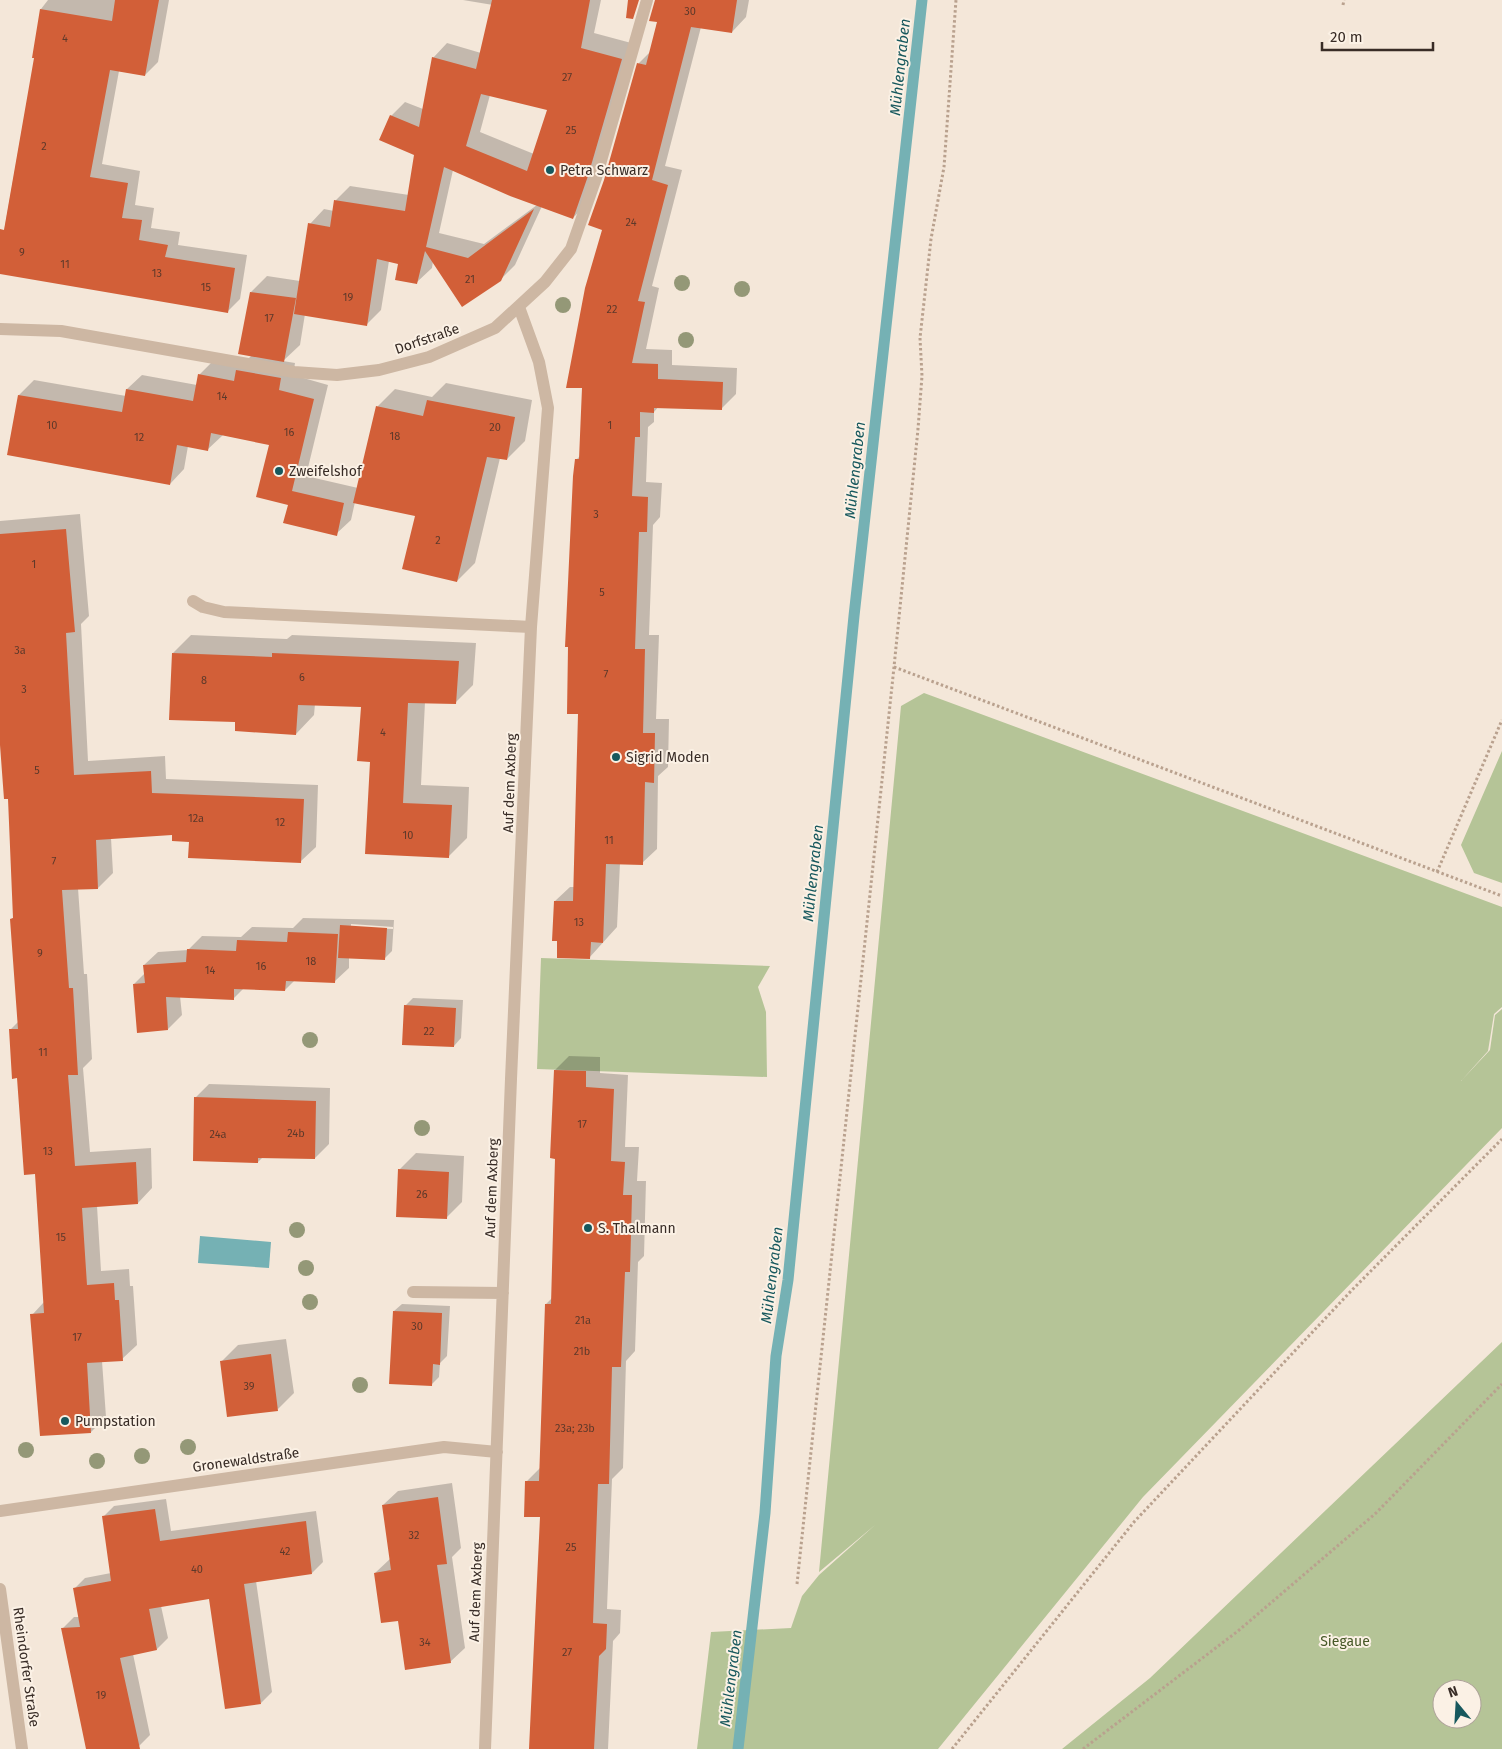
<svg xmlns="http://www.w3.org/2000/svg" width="1502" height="1749" viewBox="0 0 1502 1749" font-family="'Fira Sans',sans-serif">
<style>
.green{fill:#b5c497;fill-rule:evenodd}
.water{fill:#75b1b4}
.shadow{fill:#0003;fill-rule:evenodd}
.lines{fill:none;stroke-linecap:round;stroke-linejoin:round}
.stream{stroke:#75b1b4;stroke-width:11}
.building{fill:#d25f38;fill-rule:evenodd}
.path{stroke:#b9a18e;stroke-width:3;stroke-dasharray:2.5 2.5;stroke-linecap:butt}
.minor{stroke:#cdb7a3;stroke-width:12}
.tree{fill:#949877}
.poi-dot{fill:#17585d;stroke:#fbf1e5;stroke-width:2}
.labels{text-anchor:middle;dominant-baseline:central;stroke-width:4;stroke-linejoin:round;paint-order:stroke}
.number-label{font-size:11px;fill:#5e392a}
.poi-label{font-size:14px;fill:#382c26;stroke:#fbf1e5;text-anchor:start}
.street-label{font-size:14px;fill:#382c26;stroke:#fbf1e5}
.park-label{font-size:14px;fill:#465827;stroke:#fbf1e5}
.water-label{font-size:15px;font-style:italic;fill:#17585d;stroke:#fbf1e5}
</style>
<rect width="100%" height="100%" fill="#f4e7d9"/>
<path class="green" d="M 924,693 L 1502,907 L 1502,1007 L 1494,1014 L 1488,1051 L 1461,1081 L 1490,1050 L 1495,1015 L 1502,1009 L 1502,1128 L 1143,1497 L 938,1749 L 697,1749 L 711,1632 L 791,1628 L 802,1596 L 819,1575 L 875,1525 L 819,1572 L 901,706 Z
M 1502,751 L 1502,883 L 1474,873 L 1461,845 Z
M 541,958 L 770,966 L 758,987 L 766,1012 L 767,1077 L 537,1069 Z
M 1502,1342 L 1502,1749 L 1062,1749 L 1150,1678 ZM 1442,1689 L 1472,1689 L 1472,1719 L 1442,1719 Z"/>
<path class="water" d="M 200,1236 L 271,1242 L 269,1268 L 198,1263 Z"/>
<path class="shadow" d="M 48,0 L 169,0 L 158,62 L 145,75 L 119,71 L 102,164 L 140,171 L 135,205 L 154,208 L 151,228 L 180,232 L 178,245 L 247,255 L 240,299 L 227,312 L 0,273 L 0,254 L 35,57 L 41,9 Z
M 463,0 L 601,0 L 594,33 L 635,44 L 587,203 L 573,218 L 542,206 L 515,265 L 500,280 L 433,261 L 432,268 L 417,282 L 399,263 L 389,261 L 381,310 L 367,324 L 305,314 L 300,345 L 283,361 L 295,363 L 293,375 L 328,385 L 306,476 L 358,488 L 378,406 L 395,389 L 432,397 L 446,383 L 532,400 L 525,441 L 507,459 L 500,458 L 475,563 L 457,581 L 416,515 L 355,502 L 351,520 L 336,534 L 289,504 L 271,444 L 223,435 L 207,450 L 188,446 L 184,469 L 170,484 L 8,454 L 19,395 L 34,380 L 126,396 L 127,389 L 142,375 L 197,385 L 199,375 L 214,360 L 242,365 L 252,355 L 251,292 L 267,276 L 300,281 L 310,224 L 324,209 L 334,211 L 336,200 L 350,186 L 409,195 L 415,154 L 391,116 L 405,102 L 423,109 L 433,58 L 447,43 L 481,53 L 493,5 ZM 490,95 L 548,109 L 534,154 L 480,132 ZM 453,170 L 537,205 L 484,244 L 439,233 Z
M 662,0 L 749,0 L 746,17 L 732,32 L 701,27 L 665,166 L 682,170 L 652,286 L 659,288 L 646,349 L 672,350 L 672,365 L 737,368 L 736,394 L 721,409 L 659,406 L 654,412 L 654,422 L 648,427 L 646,482 L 662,483 L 660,517 L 653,525 L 649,635 L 659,635 L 656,719 L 669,719 L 668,767 L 658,776 L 657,849 L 642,863 L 620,863 L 617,927 L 589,958 L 555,901 L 570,887 L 575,887 L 579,713 L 576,460 L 581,455 L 603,229 L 605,181 L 639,63 L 651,51 Z
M 80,514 L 89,616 L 81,624 L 88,761 L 165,756 L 166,779 L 318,785 L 316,847 L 301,861 L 190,841 L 173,834 L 111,838 L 113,873 L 98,888 L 78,888 L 84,974 L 87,974 L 92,1059 L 83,1068 L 90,1152 L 151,1148 L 152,1188 L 138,1203 L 97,1206 L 101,1271 L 129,1269 L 130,1286 L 133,1286 L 137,1345 L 122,1359 L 102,1361 L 106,1417 L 91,1432 L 32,1315 L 44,1302 L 36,1173 L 10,1030 L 18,1022 L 12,919 L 14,917 L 9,798 L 0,738 L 0,521 Z
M 191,635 L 287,639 L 292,635 L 476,643 L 473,685 L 455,703 L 425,702 L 421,785 L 469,787 L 467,838 L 449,856 L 366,852 L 372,760 L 362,706 L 315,704 L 314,715 L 296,734 L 236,721 L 173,653 Z
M 303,918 L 394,920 L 392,951 L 384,959 L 349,957 L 349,968 L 335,981 L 295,980 L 285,990 L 244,988 L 233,999 L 180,996 L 182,1015 L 168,1029 L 134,984 L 145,973 L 144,965 L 158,952 L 188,950 L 202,936 L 241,937 L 252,927 L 293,928 ZM 351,924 L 393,927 L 393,929 L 351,927 Z
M 413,998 L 463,1000 L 461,1038 L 454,1046 L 405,1006 Z
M 569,1056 L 600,1057 L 600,1073 L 628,1075 L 625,1147 L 639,1147 L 637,1181 L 646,1181 L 644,1256 L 638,1262 L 635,1351 L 626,1361 L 623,1468 L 612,1479 L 607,1609 L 621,1610 L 620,1633 L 613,1641 L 608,1749 L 530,1749 L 541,1516 L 526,1482 L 540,1468 L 546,1304 L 552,1298 L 557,1157 L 555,1070 Z
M 209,1084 L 330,1088 L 329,1144 L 315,1158 L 263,1157 L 258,1162 L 195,1098 Z
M 416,1153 L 464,1156 L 462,1202 L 446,1218 L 400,1169 Z
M 402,1304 L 450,1306 L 447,1356 L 440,1363 L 439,1377 L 431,1385 L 394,1311 Z
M 286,1339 L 294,1393 L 278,1409 L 222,1361 L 238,1345 Z
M 452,1483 L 461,1548 L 452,1557 L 465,1648 L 450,1662 L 399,1620 L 375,1573 L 391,1558 L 383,1505 L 398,1491 Z
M 166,1499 L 171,1531 L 316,1511 L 323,1562 L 312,1573 L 256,1581 L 272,1692 L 261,1703 L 210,1598 L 161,1606 L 168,1638 L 157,1649 L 133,1654 L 150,1735 L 139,1746 L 126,1749 L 90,1749 L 63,1628 L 74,1617 L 80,1617 L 74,1589 L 85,1578 L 111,1573 L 103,1517 L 114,1506 Z"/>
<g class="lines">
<path class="stream" d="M 738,1749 L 765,1513 L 776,1356 L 788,1280 L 854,616 L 922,0"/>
</g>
<path class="building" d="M 115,0 L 159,0 L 145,76 L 110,70 L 90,177 L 128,183 L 122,218 L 142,220 L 139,240 L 168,245 L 165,257 L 235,268 L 228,313 L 0,274 L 0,229 L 4,230 L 34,58 L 32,58 L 40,9 L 112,21 Z
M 492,0 L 590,0 L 581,48 L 622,59 L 588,176 L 573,219 L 510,196 L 444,167 L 426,247 L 468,258 L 534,209 L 501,281 L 462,307 L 425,251 L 417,284 L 395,280 L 398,264 L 377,259 L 367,326 L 294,314 L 308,223 L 330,227 L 334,200 L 405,211 L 414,155 L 379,140 L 390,115 L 419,127 L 432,57 L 476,69 ZM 481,94 L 547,110 L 527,171 L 466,146 Z
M 628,0 L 639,0 L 633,19 L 626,18 Z
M 655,0 L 737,0 L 732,33 L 691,27 L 652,180 L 668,185 L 638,301 L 645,302 L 632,363 L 658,364 L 658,379 L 723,382 L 722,410 L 654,408 L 654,413 L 640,412 L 640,437 L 635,437 L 632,496 L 648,497 L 647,532 L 639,532 L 635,649 L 645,649 L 643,733 L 655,733 L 654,783 L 645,782 L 643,865 L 606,864 L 603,943 L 591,942 L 590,959 L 557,958 L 557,941 L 552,941 L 554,901 L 573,901 L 578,714 L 567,714 L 568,647 L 565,647 L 573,476 L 575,459 L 579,459 L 582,388 L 566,388 L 585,288 L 602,230 L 588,225 L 604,180 L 637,63 L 646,65 L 657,22 L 649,21 Z
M 250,292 L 296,298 L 284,362 L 238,354 Z
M 236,370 L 281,378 L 279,390 L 314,399 L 292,491 L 344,503 L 337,536 L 283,523 L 288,505 L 256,497 L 269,445 L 211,433 L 208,451 L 177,445 L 170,485 L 7,455 L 18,395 L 122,412 L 126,389 L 193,401 L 198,374 L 234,381 Z
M 427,400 L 515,417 L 507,460 L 487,457 L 457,582 L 402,569 L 415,516 L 353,503 L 376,406 L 423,416 Z
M 66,529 L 75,632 L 66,633 L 74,775 L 151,771 L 152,793 L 304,799 L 301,863 L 188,858 L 189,842 L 172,841 L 172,835 L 96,840 L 98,889 L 62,890 L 69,988 L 73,988 L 78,1075 L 68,1075 L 75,1166 L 136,1162 L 138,1204 L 82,1208 L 87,1285 L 114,1283 L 115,1300 L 119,1300 L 123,1361 L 87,1363 L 91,1433 L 40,1436 L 30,1314 L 44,1313 L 35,1174 L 24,1175 L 17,1078 L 12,1079 L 9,1029 L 18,1029 L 10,919 L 13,918 L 8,799 L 4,799 L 0,745 L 0,534 Z
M 172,653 L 272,657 L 272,653 L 459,661 L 456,704 L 408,703 L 403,803 L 452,805 L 449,858 L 365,854 L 370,762 L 357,761 L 361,707 L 298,705 L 296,735 L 235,731 L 235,722 L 169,720 Z
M 340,925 L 387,928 L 385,960 L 338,958 Z
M 288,932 L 338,934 L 335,983 L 286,981 L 285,991 L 234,989 L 234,1000 L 166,997 L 168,1030 L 137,1033 L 133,984 L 145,983 L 143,965 L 186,962 L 187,949 L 236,951 L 237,940 L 287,942 Z
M 404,1005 L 456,1008 L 454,1047 L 402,1045 Z
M 554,1070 L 586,1071 L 586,1087 L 614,1089 L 611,1161 L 625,1162 L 623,1195 L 632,1195 L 630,1272 L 625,1272 L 621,1367 L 612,1367 L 609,1484 L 598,1484 L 593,1623 L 607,1624 L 606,1649 L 599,1656 L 594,1749 L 529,1749 L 540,1517 L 524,1517 L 525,1481 L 539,1481 L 545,1304 L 551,1304 L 555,1159 L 550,1158 Z
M 194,1097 L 316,1101 L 315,1159 L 258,1158 L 258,1163 L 193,1161 Z
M 398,1169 L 449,1172 L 447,1219 L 396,1217 Z
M 393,1311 L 442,1313 L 440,1365 L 433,1364 L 432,1386 L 389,1384 Z
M 271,1354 L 278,1411 L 227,1417 L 220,1361 Z
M 438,1497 L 447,1564 L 437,1565 L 451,1663 L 405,1670 L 398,1621 L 381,1623 L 374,1573 L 391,1570 L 382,1505 Z
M 155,1509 L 160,1541 L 306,1521 L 312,1574 L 244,1584 L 261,1704 L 225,1709 L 209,1599 L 149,1609 L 157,1650 L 120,1658 L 140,1749 L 86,1749 L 61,1628 L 80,1627 L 73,1588 L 111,1581 L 102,1516 Z"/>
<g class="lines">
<path class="path" d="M 1343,5 L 1344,0
M 894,667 L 1502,896
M 1437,872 L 1502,720
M 797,1584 L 894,667 L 918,429 L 922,376 L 920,338 L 931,239 L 944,167 L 956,0
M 952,1749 L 1134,1522 L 1352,1290 L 1502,1139
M 1083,1749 L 1238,1631 L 1376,1513 L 1502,1384"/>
<path class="minor" d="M 0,329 L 61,331 L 294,372 L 337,375 L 379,370 L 429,357 L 495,328 L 545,282 L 571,249 L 596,178 L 647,0
M 193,601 L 203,607 L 224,612 L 531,627
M 413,1292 L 503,1293
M 0,1511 L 444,1447 L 497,1452
M 0,1589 L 22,1749
M 485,1749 L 511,1079 L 531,627 L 548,408 L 539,362 L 519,307"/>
</g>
<g class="tree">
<circle cx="682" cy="283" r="8"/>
<circle cx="742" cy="289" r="8"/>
<circle cx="563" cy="305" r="8"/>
<circle cx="686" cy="340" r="8"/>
<circle cx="310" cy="1040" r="8"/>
<circle cx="422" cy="1128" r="8"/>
<circle cx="297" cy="1230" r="8"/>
<circle cx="306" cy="1268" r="8"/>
<circle cx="310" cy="1302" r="8"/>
<circle cx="360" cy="1385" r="8"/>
<circle cx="188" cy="1447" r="8"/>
<circle cx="26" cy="1450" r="8"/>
<circle cx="142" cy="1456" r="8"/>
<circle cx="97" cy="1461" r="8"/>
</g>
<g class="poi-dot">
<circle cx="550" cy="170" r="5"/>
<circle cx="279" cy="471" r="5"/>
<circle cx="616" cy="757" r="5"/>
<circle cx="588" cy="1228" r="5"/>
<circle cx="65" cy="1421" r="5"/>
</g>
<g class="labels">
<g class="number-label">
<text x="690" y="11">30</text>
<text x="65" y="38">4</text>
<text x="567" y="77">27</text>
<text x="571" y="130">25</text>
<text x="44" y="146">2</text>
<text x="631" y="222">24</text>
<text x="22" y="252">9</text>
<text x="65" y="264">11</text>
<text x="157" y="273">13</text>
<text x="470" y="279">21</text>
<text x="206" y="287">15</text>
<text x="348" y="297">19</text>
<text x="612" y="309">22</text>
<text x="269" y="318">17</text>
<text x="222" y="396">14</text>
<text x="52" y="425">10</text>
<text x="610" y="425">1</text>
<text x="495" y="427">20</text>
<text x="289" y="432">16</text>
<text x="395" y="436">18</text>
<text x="139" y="437">12</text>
<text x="596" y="514">3</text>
<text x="438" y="540">2</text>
<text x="34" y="564">1</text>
<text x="602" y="592">5</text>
<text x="20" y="650">3a</text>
<text x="606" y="674">7</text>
<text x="302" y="677">6</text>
<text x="204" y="680">8</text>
<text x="24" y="689">3</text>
<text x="383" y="732">4</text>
<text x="37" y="770">5</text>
<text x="196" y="818">12a</text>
<text x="280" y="822">12</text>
<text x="408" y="835">10</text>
<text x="609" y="840">11</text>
<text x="54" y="861">7</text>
<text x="579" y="922">13</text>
<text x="40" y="953">9</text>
<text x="311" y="961">18</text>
<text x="261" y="966">16</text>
<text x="210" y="970">14</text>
<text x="429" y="1031">22</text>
<text x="43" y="1052">11</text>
<text x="582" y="1124">17</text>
<text x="296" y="1133">24b</text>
<text x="218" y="1134">24a</text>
<text x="48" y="1151">13</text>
<text x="422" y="1194">26</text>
<text x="61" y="1237">15</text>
<text x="583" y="1320">21a</text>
<text x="417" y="1326">30</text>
<text x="77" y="1337">17</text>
<text x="582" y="1351">21b</text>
<text x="249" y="1386">39</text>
<text x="575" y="1428">23a; 23b</text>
<text x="414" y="1535">32</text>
<text x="571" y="1547">25</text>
<text x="285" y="1551">42</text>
<text x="197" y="1569">40</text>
<text x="425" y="1642">34</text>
<text x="567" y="1652">27</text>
<text x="101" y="1695">19</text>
</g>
<g class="poi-label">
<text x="560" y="170">Petra Schwarz</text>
<text x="289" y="471">Zweifelshof</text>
<text x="626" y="757">Sigrid Moden</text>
<text x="598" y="1228">S. Thalmann</text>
<text x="75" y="1421">Pumpstation</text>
</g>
<g class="street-label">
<text transform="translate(427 339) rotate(-19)">Dorfstraße</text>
<text transform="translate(510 783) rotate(-88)">Auf dem Axberg</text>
<text transform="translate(492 1188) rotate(-88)">Auf dem Axberg</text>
<text transform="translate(246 1460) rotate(-8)">Gronewaldstraße</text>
<text transform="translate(476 1592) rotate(-88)">Auf dem Axberg</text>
<text transform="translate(26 1667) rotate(82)">Rheindorfer Straße</text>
</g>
<g class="park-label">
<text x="1345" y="1641">Siegaue</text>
</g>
<g class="water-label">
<text transform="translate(900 67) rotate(-84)">Mühlengraben</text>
<text transform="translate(855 470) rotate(-84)">Mühlengraben</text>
<text transform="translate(813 873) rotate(-84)">Mühlengraben</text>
<text transform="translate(772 1275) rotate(-83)">Mühlengraben</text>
<text transform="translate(731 1678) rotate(-83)">Mühlengraben</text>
</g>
</g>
<g transform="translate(1457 1704) rotate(342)"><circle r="24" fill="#fbf1e5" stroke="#ada299"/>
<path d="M0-4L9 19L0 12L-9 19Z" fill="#17585d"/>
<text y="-8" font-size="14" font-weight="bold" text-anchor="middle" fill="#382c26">N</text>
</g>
<path d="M1322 42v8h111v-8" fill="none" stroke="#382c26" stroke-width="2.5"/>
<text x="1330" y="42" font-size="15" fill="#382c26" stroke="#fbf1e5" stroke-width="4" paint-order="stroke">20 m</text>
</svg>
